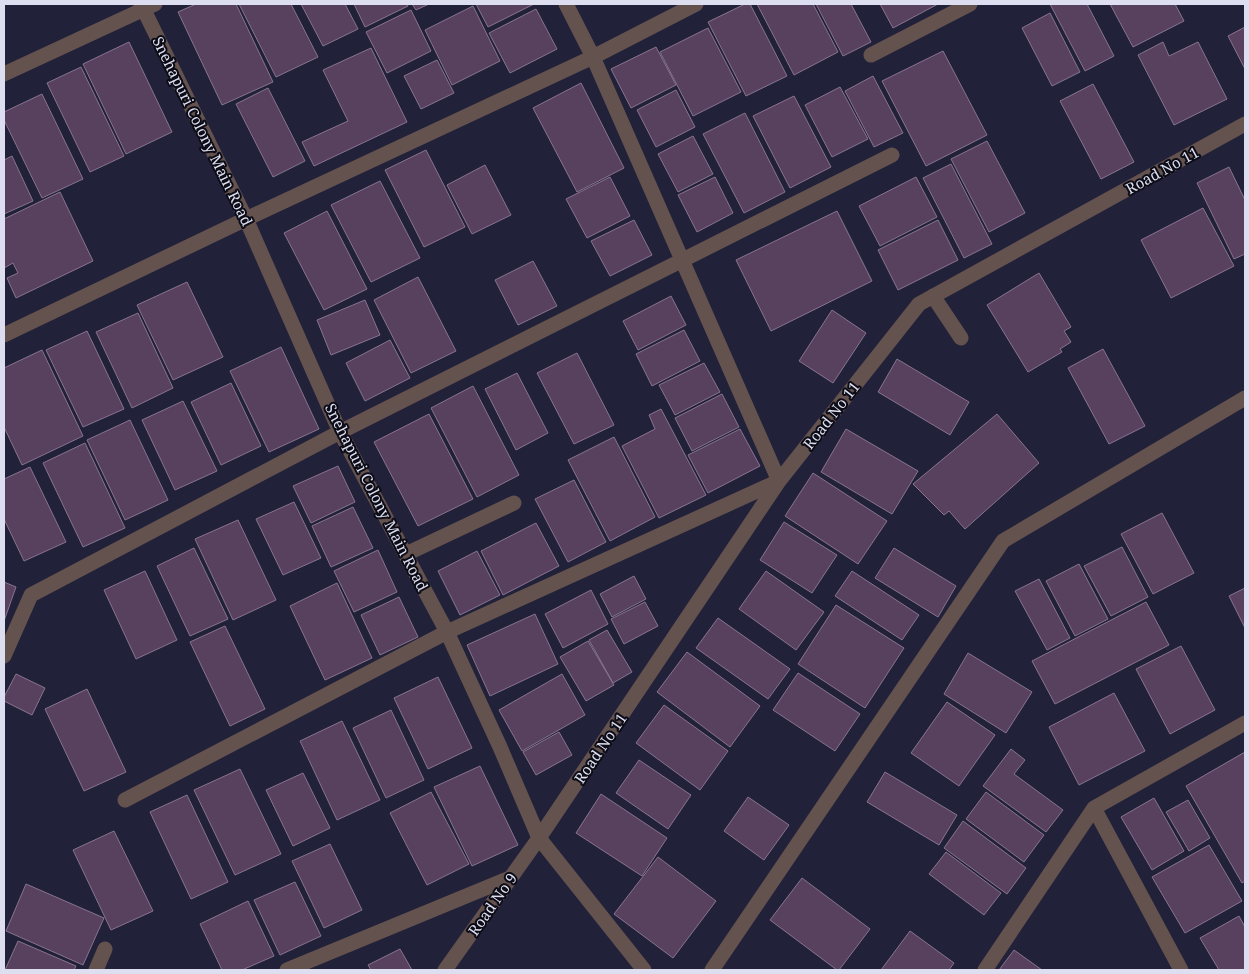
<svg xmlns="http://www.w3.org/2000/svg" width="1249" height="974" viewBox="0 0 1249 974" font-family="'Noto Serif',serif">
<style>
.building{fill:#58415f;stroke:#88748f}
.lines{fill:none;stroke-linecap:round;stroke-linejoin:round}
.minor{stroke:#64524e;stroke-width:15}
.labels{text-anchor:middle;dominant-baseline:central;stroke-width:4;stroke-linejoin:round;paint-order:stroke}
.street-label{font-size:15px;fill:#dddeef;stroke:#0c0c17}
</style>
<rect width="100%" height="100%" fill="#22213a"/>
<path class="building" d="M 196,4 L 236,4 L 273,82 L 222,105 L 178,12 Z
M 239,4 L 291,4 L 318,57 L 276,77 Z
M 301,4 L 345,4 L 358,29 L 323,46 Z
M 354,4 L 407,4 L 408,6 L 365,27 Z
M 412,4 L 429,4 L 416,10 Z
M 476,4 L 534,4 L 488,27 Z
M 745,4 L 750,4 L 787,76 L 746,96 L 708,22 Z
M 757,4 L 813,4 L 838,52 L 794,75 Z
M 816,4 L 851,4 L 871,42 L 843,56 Z
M 880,4 L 938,4 L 893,28 Z
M 1050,4 L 1087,4 L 1114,56 L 1085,71 Z
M 1110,4 L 1175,4 L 1184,21 L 1133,47 Z
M 473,6 L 500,61 L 452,85 L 425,30 Z
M 536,9 L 557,49 L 510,73 L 489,33 Z
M 411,10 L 431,51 L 387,73 L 366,32 Z
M 1050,13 L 1080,72 L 1052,86 L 1022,28 Z
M 1245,27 L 1245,69 L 1228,36 Z
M 708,28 L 741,92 L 693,116 L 660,52 Z
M 129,42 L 172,132 L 126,154 L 83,64 Z
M 1163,42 L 1169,56 L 1198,42 L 1227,99 L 1174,125 L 1138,55 Z
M 656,47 L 676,85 L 631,108 L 611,69 Z
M 371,48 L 407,122 L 314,166 L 302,142 L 348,121 L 323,70 Z
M 943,51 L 987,135 L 926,166 L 882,81 Z
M 437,60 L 454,93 L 421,109 L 404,76 Z
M 81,67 L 124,156 L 90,172 L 47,83 Z
M 873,76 L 903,133 L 874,147 L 845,91 Z
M 581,83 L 624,168 L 577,192 L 533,108 Z
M 1093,84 L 1134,162 L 1101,179 L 1060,101 Z
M 840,87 L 868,139 L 832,157 L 805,105 Z
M 268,88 L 305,161 L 273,177 L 236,104 Z
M 676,90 L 695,127 L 656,147 L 637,110 Z
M 42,94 L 83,179 L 42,198 L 4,120 L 4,112 Z
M 794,96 L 831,167 L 790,188 L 753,116 Z
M 745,113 L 785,192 L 744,213 L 703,134 Z
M 693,136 L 713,174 L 678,192 L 658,154 Z
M 987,141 L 1025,213 L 989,232 L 951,159 Z
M 426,150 L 465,227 L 424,247 L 385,170 Z
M 12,156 L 33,201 L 4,214 L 4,160 Z
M 951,164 L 992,244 L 964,258 L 923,178 Z
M 485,165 L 511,215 L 472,234 L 447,185 Z
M 1229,167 L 1245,200 L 1245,254 L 1234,259 L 1197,183 Z
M 610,177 L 630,216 L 587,238 L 566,199 Z
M 715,177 L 733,213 L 697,232 L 678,195 Z
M 916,177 L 937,217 L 880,246 L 859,206 Z
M 380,181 L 420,258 L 371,282 L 331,205 Z
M 60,192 L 93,261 L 16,298 L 7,278 L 18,273 L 13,263 L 4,268 L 4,219 Z
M 1203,208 L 1234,266 L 1171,298 L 1141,240 Z
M 327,211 L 367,289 L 324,310 L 284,233 Z
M 837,211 L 872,281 L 771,331 L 736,260 Z
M 634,220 L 652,255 L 610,276 L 591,241 Z
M 938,220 L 958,260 L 898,290 L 878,250 Z
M 533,261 L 557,306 L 518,325 L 495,280 Z
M 1039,273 L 1071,327 L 1064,331 L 1071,342 L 1060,349 L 1062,352 L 1028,372 L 987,305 Z
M 418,277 L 456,351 L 411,373 L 374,300 Z
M 187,282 L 223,357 L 173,380 L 137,305 Z
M 671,296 L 686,325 L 638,350 L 623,321 Z
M 365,300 L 380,335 L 331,355 L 317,320 Z
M 832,310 L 866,333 L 833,383 L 799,361 Z
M 138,313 L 173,388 L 132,408 L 96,332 Z
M 684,330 L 700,361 L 652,386 L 636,354 Z
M 87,331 L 124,409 L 83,427 L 46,350 Z
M 390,340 L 410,378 L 365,401 L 346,363 Z
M 281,347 L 319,429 L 269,452 L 230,371 Z
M 1103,349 L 1145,426 L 1109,444 L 1068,368 Z
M 42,350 L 83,436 L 22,465 L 4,427 L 4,368 Z
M 577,353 L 614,425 L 574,444 L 537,373 Z
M 897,359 L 969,402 L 950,435 L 878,392 Z
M 704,363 L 720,392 L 675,415 L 659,385 Z
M 517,373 L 548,433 L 516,450 L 485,389 Z
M 231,383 L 261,446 L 221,465 L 191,402 Z
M 473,386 L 519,475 L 477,497 L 431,408 Z
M 722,394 L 739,427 L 692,451 L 675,418 Z
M 183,401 L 217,471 L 175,490 L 142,420 Z
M 661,409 L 706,495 L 659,518 L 622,446 L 655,429 L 649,415 Z
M 429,414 L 473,499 L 418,526 L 374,442 Z
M 997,414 L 1039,463 L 965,529 L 949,511 L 944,515 L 913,484 Z
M 130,420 L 168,500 L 125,520 L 87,440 Z
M 740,429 L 760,466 L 708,493 L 688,455 Z
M 846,429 L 918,471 L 892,514 L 821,472 Z
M 614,437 L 655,517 L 610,541 L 568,460 Z
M 85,443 L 125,528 L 83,547 L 43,463 Z
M 338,466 L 355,502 L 311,523 L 293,486 Z
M 30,467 L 66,542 L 24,561 L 4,519 L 4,479 Z
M 813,473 L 887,521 L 858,564 L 785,516 Z
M 574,480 L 606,542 L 568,562 L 535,499 Z
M 294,502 L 321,558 L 283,575 L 256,519 Z
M 353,507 L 373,548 L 331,567 L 312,526 Z
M 1162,513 L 1194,573 L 1153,594 L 1121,534 Z
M 238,520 L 276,600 L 233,620 L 195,539 Z
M 784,522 L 837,555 L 812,593 L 760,560 Z
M 536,523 L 559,566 L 503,595 L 481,551 Z
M 1122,547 L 1148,597 L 1111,616 L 1084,566 Z
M 194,548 L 228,619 L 190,636 L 157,566 Z
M 894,548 L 956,586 L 938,617 L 875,578 Z
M 378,550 L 397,592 L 354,612 L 334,571 Z
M 477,551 L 500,595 L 460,615 L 438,571 Z
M 1079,564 L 1108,619 L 1075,636 L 1046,581 Z
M 145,571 L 177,640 L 136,659 L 104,590 Z
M 766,571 L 824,612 L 796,650 L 739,609 Z
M 852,571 L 919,615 L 902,640 L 835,596 Z
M 634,576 L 646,599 L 612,617 L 600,594 Z
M 1039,579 L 1070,638 L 1047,650 L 1015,591 Z
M 4,582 L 16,587 L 4,621 Z
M 337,583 L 372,658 L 325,680 L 290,606 Z
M 1245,588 L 1245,628 L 1229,596 Z
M 591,590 L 608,624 L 563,648 L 545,614 Z
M 399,597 L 418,637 L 380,655 L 361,615 Z
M 645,602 L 658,626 L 624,644 L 611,619 Z
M 1146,602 L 1169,645 L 1055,704 L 1032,661 Z
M 836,605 L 904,648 L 865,708 L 798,664 Z
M 535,614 L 558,664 L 490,696 L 467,645 Z
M 718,618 L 790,669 L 768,699 L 696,648 Z
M 225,626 L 265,709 L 230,726 L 190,642 Z
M 607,630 L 632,672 L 613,683 L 589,640 Z
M 588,641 L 614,685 L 586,701 L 560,657 Z
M 1181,646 L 1215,710 L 1170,734 L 1136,669 Z
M 687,652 L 760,706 L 730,747 L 657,692 Z
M 968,653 L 1032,692 L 1006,733 L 944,694 Z
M 798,673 L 860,714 L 835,751 L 773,710 Z
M 16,674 L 45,688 L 32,715 L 4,701 L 4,697 Z
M 562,674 L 585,715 L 522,751 L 499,710 Z
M 438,677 L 472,748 L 428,769 L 394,698 Z
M 87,689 L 126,772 L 84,791 L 45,709 Z
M 1114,693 L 1145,751 L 1079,785 L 1049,727 Z
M 947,702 L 995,735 L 959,786 L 911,753 Z
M 664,705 L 728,751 L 700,790 L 636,743 Z
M 391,710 L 424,780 L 386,798 L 353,728 Z
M 342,721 L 380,800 L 337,820 L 300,741 Z
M 559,732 L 572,755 L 536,775 L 523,752 Z
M 1011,749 L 1025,760 L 1014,774 L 1063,810 L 1046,832 L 983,786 Z
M 1245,752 L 1245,881 L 1242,883 L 1186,786 Z
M 639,760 L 691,795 L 668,829 L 616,793 Z
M 480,766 L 518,845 L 472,866 L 434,787 Z
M 240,769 L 281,854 L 235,875 L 194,790 Z
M 885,772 L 957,815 L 939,845 L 867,802 Z
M 303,773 L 330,828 L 293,846 L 266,790 Z
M 431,792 L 469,864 L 427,885 L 390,813 Z
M 986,792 L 1044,835 L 1024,862 L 966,819 Z
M 601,794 L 667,838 L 642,876 L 576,833 Z
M 187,795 L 228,882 L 191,899 L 150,812 Z
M 748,797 L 789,825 L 764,860 L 724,831 Z
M 1154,798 L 1184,851 L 1152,870 L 1121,817 Z
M 1188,800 L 1210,838 L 1189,851 L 1166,812 Z
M 963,821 L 1026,868 L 1007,894 L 944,848 Z
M 114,831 L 153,911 L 111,930 L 73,850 Z
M 330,844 L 362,910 L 324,928 L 292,861 Z
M 1209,845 L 1242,901 L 1185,933 L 1152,877 Z
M 946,852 L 1001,893 L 984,915 L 929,874 Z
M 658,857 L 716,901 L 673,958 L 614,914 Z
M 802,878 L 870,929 L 839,970 L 837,970 L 770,920 Z
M 295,882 L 321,936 L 280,955 L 254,900 Z
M 26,884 L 104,918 L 83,965 L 6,931 Z
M 248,901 L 274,956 L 242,970 L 222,970 L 200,924 Z
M 1239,916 L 1245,927 L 1245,970 L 1219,970 L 1200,938 Z
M 910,931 L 954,963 L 949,970 L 881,970 Z
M 18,941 L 76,966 L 74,970 L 5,970 Z
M 400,949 L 412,970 L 371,970 L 368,965 Z
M 1014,950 L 1042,970 L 999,970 Z"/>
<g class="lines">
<path class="minor" d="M 141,4 L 246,219 L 340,432 L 447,632 L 500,747 L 539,838 L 644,970
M 871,55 L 970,4
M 4,74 L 155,4
M 933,296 L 961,338
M 4,335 L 246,219 L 593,57 L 696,4
M 406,554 L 514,503
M 4,656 L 31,595 L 340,432 L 892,155
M 125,800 L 447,632 L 779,481 L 593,57 L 566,4
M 1094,808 L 1181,970
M 96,970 L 105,949
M 287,970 L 510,878
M 445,970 L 539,838 L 779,481 L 919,304 L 1245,124
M 712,970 L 1003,541 L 1245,398
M 985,970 L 1094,808 L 1245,723"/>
</g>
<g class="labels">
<g class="street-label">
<text transform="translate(203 131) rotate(64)">Snehapuri Colony Main Road</text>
<text transform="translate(1162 170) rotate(-29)">Road No 11</text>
<text transform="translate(831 415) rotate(-52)">Road No 11</text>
<text transform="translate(377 497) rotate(63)">Snehapuri Colony Main Road</text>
<text transform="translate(600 748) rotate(-56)">Road No 11</text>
<text transform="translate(492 904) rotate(-55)">Road No 9</text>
</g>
</g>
<rect width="1249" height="974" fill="none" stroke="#dddeef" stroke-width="10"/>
</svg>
